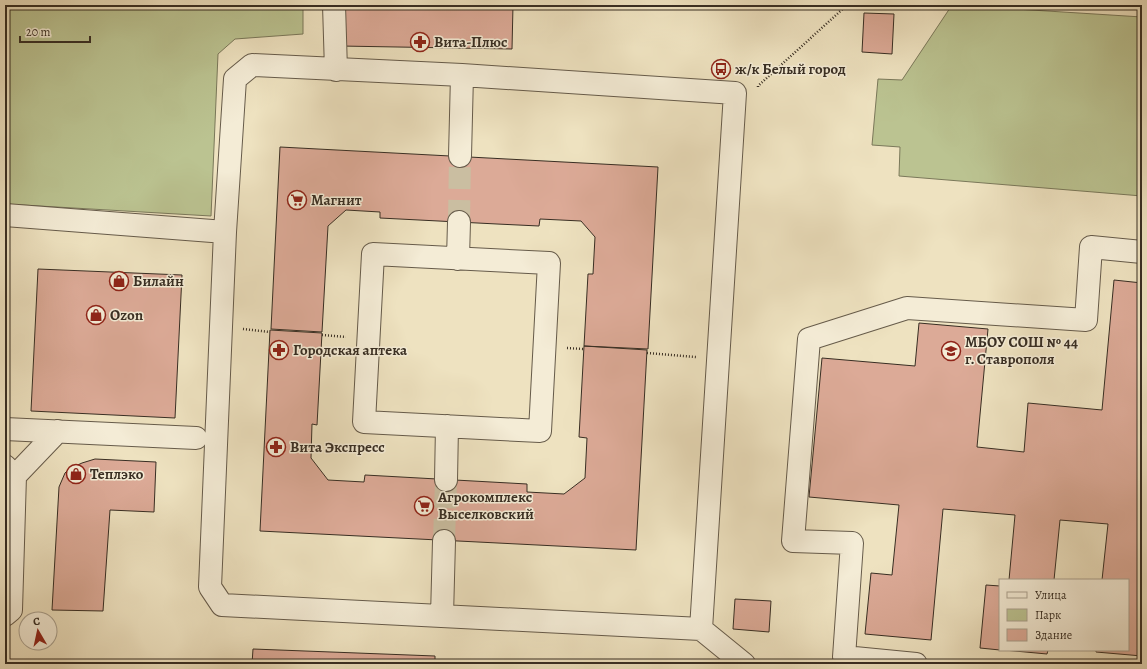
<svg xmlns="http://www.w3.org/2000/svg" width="1147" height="669" viewBox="0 0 1147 669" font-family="Alegreya,serif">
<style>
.green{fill:#bbc391;stroke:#7a785a}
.building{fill:#dcaa97;stroke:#382e23}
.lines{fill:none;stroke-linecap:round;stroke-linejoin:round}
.minor-tunnel{stroke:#cabea1;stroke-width:22;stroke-dasharray:22 11;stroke-linecap:butt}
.minor-casing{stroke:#665b4a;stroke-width:24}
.path{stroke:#382e23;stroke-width:2.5;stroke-dasharray:1 2;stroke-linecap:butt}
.minor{stroke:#f4ecd6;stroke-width:22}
.labels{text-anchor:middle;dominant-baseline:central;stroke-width:3;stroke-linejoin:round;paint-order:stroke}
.poi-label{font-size:15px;font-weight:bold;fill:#382e23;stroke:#f4ecd6;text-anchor:start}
</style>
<rect width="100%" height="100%" fill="#eee2c0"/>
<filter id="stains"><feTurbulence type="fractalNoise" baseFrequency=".005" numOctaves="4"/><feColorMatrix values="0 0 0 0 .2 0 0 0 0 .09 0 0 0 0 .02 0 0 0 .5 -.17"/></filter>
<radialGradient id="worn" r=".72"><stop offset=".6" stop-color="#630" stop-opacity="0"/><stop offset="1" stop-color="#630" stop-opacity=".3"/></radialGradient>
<path class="green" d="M 5,5 L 303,5 L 303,34 L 235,39 L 218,54 L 211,216 L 5,204 Z
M 952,5 L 1142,17 L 1142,196 L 899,176 L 900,147 L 872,145 L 878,79 L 902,80 Z"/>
<path class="building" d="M 341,5 L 513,5 L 512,49 L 340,46 Z
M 864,13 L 894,14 L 892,54 L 862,52 Z
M 280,147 L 658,167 L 648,349 L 584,346 L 588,274 L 593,274 L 595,237 L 581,221 L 540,219 L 539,226 L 497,224 L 380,218 L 380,212 L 346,210 L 328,226 L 322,332 L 271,329 Z
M 38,269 L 182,275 L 175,418 L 31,411 Z
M 1114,280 L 1142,283 L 1142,656 L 1096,652 L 1096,650 L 1128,650 L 1128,580 L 1102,580 L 1108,524 L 1060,520 L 1054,580 L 1009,580 L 1015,515 L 943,509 L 931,640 L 865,634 L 871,573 L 892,575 L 899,505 L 809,497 L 822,358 L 915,366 L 919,323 L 988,329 L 977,447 L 1024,452 L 1028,403 L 1102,410 Z
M 270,330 L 322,333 L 317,425 L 312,424 L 311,458 L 328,480 L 364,482 L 365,475 L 527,484 L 527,492 L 564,494 L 585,478 L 587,438 L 579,437 L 584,346 L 647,350 L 636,550 L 260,531 Z
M 95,459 L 156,462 L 154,512 L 110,510 L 103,611 L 52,610 L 59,487 L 65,473 L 69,469 L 82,463 Z
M 986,585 L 1000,586 L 1000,650 L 980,648 Z
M 735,599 L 771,601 L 769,632 L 733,629 Z
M 253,649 L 435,656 L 435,664 L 252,664 Z
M 1004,650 L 1048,650 L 1047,654 Z
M 511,662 L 553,664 L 511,664 Z"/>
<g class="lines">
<path class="minor-tunnel" d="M 459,222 L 460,156
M 444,541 L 446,480"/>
<g class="minor-casing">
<path id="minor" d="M 334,5 L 336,70
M 252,65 L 462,75 L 735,93 L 701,629 L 222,605 L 210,587 L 225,232 L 235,79 Z
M 460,156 L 462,75
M 5,215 L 225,232
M 373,254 L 549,263 L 540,431 L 364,422 Z
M 458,259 L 459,222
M 5,429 L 196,438
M 5,466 L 15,476 L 11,610 L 5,615
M 15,476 L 58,431
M 446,480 L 447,426
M 442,616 L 444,541
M 701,629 L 744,664
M 916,664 L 844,657 L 852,543 L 793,541 L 809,339 L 907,308 L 1086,320 L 1091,247 L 1142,252"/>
</g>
<path class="path" d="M 758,87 L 758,86 L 847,5
M 243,329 L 270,332
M 322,335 L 346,337
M 567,348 L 583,349
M 647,353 L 696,357"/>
<use href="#minor" class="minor"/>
</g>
<defs>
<g id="pharmacy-ring" transform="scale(1)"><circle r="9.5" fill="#f4ecd6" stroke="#8f2418" stroke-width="1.5"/><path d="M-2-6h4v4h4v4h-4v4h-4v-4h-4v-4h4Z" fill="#8f2418"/></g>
<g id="bus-ring" transform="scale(1)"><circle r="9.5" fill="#f4ecd6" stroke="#8f2418" stroke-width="1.5"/><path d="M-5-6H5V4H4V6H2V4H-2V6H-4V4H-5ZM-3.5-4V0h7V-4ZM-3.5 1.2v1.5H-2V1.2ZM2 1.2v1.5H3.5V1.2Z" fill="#8f2418"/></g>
<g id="supermarket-ring" transform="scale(1)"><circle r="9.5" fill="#f4ecd6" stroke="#8f2418" stroke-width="1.5"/><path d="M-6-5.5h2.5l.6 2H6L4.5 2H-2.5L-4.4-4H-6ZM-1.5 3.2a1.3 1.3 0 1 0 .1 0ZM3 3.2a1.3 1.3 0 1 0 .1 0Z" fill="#8f2418"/></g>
<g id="shop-ring" transform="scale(1)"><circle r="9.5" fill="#f4ecd6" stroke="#8f2418" stroke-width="1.5"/><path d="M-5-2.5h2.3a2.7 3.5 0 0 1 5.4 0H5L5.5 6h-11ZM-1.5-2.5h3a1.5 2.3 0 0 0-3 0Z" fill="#8f2418"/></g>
<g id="school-ring" transform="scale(1)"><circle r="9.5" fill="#f4ecd6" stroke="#8f2418" stroke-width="1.5"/><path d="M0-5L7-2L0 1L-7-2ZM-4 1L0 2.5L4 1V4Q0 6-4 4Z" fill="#8f2418"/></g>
</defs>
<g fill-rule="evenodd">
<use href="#pharmacy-ring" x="420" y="42"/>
<use href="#bus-ring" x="721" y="69"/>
<use href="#supermarket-ring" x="297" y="200"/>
<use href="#shop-ring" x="119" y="281"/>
<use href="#shop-ring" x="96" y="315"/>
<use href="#pharmacy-ring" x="279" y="350"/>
<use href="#school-ring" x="951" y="351"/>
<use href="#pharmacy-ring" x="276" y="447"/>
<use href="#shop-ring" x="76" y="474"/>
<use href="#supermarket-ring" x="424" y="506"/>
</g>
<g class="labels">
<g class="poi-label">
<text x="434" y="42">Вита-Плюс</text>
<text x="735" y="69">ж/к Белый город</text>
<text x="311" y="200">Магнит</text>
<text x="133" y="281">Билайн</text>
<text x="110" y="315">Ozon</text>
<text x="965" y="342">МБОУ СОШ № 44<tspan x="965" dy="17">г. Ставрополя</tspan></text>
<text x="293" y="350">Городская аптека</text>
<text x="290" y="447">Вита Экспресс</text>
<text x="90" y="474">Теплэко</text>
<text x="438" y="497">Агрокомплекс<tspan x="438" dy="17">Выселковский</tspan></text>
</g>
</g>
<rect width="1147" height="669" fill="none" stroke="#eee2c0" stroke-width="20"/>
<rect x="6" y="6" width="1135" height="657" fill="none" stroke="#382e23" stroke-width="2"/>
<rect x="10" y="10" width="1127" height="649" fill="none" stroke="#382e23"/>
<rect x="999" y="579" width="130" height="72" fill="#f4ecd6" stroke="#a9a08e"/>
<rect x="1007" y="592" width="20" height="6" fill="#f4ecd6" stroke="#a9a08e"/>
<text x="1035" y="599" font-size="12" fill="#382e23">Улица</text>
<rect x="1007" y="609" width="20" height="12" fill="#bbc391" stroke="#a9a08e"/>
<text x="1035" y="619" font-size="12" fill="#382e23">Парк</text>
<rect x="1007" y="629" width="20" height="12" fill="#dcaa97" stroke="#a9a08e"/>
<text x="1035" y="639" font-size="12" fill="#382e23">Здание</text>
<g transform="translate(38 631) rotate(351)"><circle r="19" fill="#f4ecd6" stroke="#a9a08e"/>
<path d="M0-3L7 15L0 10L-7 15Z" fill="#8f2418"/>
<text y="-6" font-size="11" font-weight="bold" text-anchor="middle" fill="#382e23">С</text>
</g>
<path d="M20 36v6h70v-6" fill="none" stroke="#382e23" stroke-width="2"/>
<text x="26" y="36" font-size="12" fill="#382e23" stroke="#f4ecd6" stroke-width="3" paint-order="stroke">20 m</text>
<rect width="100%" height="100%" filter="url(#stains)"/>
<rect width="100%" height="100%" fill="url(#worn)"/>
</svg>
